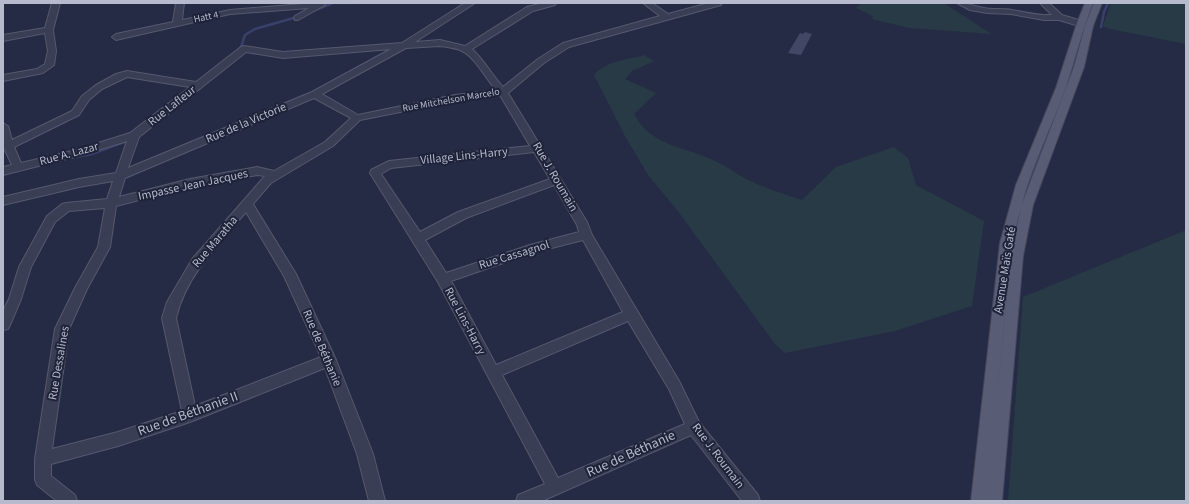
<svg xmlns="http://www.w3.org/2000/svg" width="1189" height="504" viewBox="0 0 1189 504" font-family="'Source Sans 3',sans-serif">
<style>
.green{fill:#273a45}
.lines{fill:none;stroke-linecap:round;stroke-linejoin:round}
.stream-far1{stroke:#38416c;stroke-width:2.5}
.stream{stroke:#38416c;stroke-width:3}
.building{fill:#424765}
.minor-casing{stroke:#55596e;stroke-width:2}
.major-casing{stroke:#43475d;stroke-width:2}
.minor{fill:#3a3e54;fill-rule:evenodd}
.major{fill:#585c74;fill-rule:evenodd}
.labels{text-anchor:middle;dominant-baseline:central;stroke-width:4;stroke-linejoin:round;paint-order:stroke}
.far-street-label{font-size:10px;fill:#b7bacd;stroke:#1e2339}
.street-label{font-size:12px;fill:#b7bacd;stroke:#1e2339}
.near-street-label{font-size:14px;fill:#b7bacd;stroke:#1e2339}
</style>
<rect width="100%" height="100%" fill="#252b45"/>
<path class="green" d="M 862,3 L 944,3 L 991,34 L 909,28 L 872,19 L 873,16 L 856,8 Z
M 1111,3 L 1186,3 L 1186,44 L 1110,29 L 1103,26 Z
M 644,55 L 654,61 L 637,69 L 633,70 L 625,79 L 656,93 L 634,114 C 651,147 688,147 717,162 C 728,167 738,175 750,181 C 766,188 784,194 802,200 L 836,167 L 894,147 L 908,158 L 916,185 L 984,221 L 972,306 L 895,331 L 785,353 L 775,344 L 677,210 L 648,175 L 625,136 L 594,75 C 605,61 627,60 644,55 Z
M 1186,230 L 1186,501 L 1008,501 L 1023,297 Z"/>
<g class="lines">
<path class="stream-far1" d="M 338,3 L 354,3
M 313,11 L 333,3
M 1101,27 L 1104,12 L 1108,3
M 240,50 L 245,35 L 255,29 L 297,17"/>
<path class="stream" d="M 69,158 L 91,154 L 126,141"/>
</g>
<path class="building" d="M 805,32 L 812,34 L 801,55 L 788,53 L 800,33 L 803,34 Z"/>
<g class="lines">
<g class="minor-casing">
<path id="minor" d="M 52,3 L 60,3 L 53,30 L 56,51 L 54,65 L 43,73 L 3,81 L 3,75 L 37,69 L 45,64 L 48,51 L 45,33 L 3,41 L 3,35 L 45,28 Z
M 176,3 L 184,3 L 182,20 L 230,10 L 315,3 L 323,3 L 325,5 L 298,20 L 295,20 L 294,18 L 295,16 L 309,8 L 230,14 L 116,40 L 112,37 L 116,34 L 173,22 Z
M 465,3 L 475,3 L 415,42 L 440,40 L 465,46 L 527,7 L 543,3 L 556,3 L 555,5 L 533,11 L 472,49 C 484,60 492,75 503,87 L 538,59 L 563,43 L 660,16 L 643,3 L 652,3 L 668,14 L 709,3 L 722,3 L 721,5 L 569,47 L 544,63 L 508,93 L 587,222 L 592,235 L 679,381 L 699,422 L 758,495 L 760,501 L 742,501 L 691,435 L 542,501 L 516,501 L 518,495 L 545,484 L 438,282 L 370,173 L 371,170 L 389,161 L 530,146 L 500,95 L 455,101 L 360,120 L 333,146 L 271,183 L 253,204 L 296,274 L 336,360 L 373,454 L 385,501 L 369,501 L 357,454 L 325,368 L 190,422 L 118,446 L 51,464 L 51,476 L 75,495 L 77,501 L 57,501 L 37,485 L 35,480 L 35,459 L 55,329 L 75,288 L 98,247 L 105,208 L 69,211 L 55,222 L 31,267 L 21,299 L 10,325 L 8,329 L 3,330 L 3,311 L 9,299 L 19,267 L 47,216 L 62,204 L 66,203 L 107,199 L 113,181 L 79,187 L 3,205 L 3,197 L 79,179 L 116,173 L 127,141 L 82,155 L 3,175 L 3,167 L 12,165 L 3,146 L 3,123 L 8,126 L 12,140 L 72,111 L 82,96 L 96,85 L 116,74 L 127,71 L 196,82 L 241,47 L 244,46 L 283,52 L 402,43 ZM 440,46 C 447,47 456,48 462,51 C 474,56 487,80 496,90 L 455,95 L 358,115 L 322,94 L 406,48 ZM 391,49 L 312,92 L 128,168 L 139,137 L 246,52 L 283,58 ZM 127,77 L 190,87 L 130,133 L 76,150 L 21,163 L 14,147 L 79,115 L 89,100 L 102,89 ZM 314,98 L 351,118 L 325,142 L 274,171 L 257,167 L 190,179 L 119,197 L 125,178 ZM 534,152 L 550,179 L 458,212 L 420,232 L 381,174 L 391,168 ZM 257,175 L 265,176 L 193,258 L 167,302 L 162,318 L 182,411 L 118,432 L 52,449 L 69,329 L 87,289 L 110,247 L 116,206 L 190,187 ZM 554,185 L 577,225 L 579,232 L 530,245 L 446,273 L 425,240 L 466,218 ZM 246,212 L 284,276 L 321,357 L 195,406 L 176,318 C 186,276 218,244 246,212 ZM 583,240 L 623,312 L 496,365 L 451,281 L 532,253 ZM 628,321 L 669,389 L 685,424 L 558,478 L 502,375 Z
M 957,3 C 967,3 974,6 984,8 C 993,10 1003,8 1012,10 C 1025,12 1038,16 1052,15 L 1040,3 L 1049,3 L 1062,15 L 1092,24 L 1093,26 L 1089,29 L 1059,20 L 1044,20 L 1011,14 L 987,13 L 970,10 Z"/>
</g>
<g class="major-casing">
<path id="major" d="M 1085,3 L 1093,3 C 1082,31 1075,59 1066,87 C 1052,127 1032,164 1022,204 L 1074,67 L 1085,26 L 1094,3 L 1102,3 L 1093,26 L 1084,67 L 1033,205 L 1023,256 L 1002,501 L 971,501 L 1000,243 L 1016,185 L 1056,88 L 1077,23 ZM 1021,207 L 1011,256 L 997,395 L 1012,243 Z"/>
</g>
<use href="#minor" class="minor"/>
<use href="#major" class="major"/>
</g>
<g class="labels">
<g class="far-street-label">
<text transform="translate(206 17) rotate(-12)">Hatt 4</text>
<text transform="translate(451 100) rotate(-10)">Rue Mitchelson Marcelo</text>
</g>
<g class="street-label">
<text transform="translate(172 106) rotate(-38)">Rue Lafleur</text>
<text transform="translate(246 123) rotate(-23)">Rue de la Victorie</text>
<text transform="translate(69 154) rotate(-15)">Rue A. Lazar</text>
<text transform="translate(464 156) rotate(-6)">Village Lins-Harry</text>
<text transform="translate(555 177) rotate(60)">Rue J. Roumain</text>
<text transform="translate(193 185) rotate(-12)">Impasse Jean Jacques</text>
<text transform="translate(215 242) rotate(-50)">Rue Maratha</text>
<text transform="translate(514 255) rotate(-17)">Rue Cassagnol</text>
<text transform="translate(1005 270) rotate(-81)">Avenue Maïs Gaté</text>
<text transform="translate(465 321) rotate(62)">Rue Lins-Harry</text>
<text transform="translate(322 348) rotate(67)">Rue de Béthanie</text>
<text transform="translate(59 363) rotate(-80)">Rue Dessalines</text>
<text transform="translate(718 456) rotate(53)">Rue J. Roumain</text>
</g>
<g class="near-street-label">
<text transform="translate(188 414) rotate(-20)">Rue de Béthanie II</text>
<text transform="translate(631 454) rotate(-24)">Rue de Béthanie</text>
</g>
</g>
<rect width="1189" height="504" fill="none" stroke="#b7bacd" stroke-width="8"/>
</svg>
